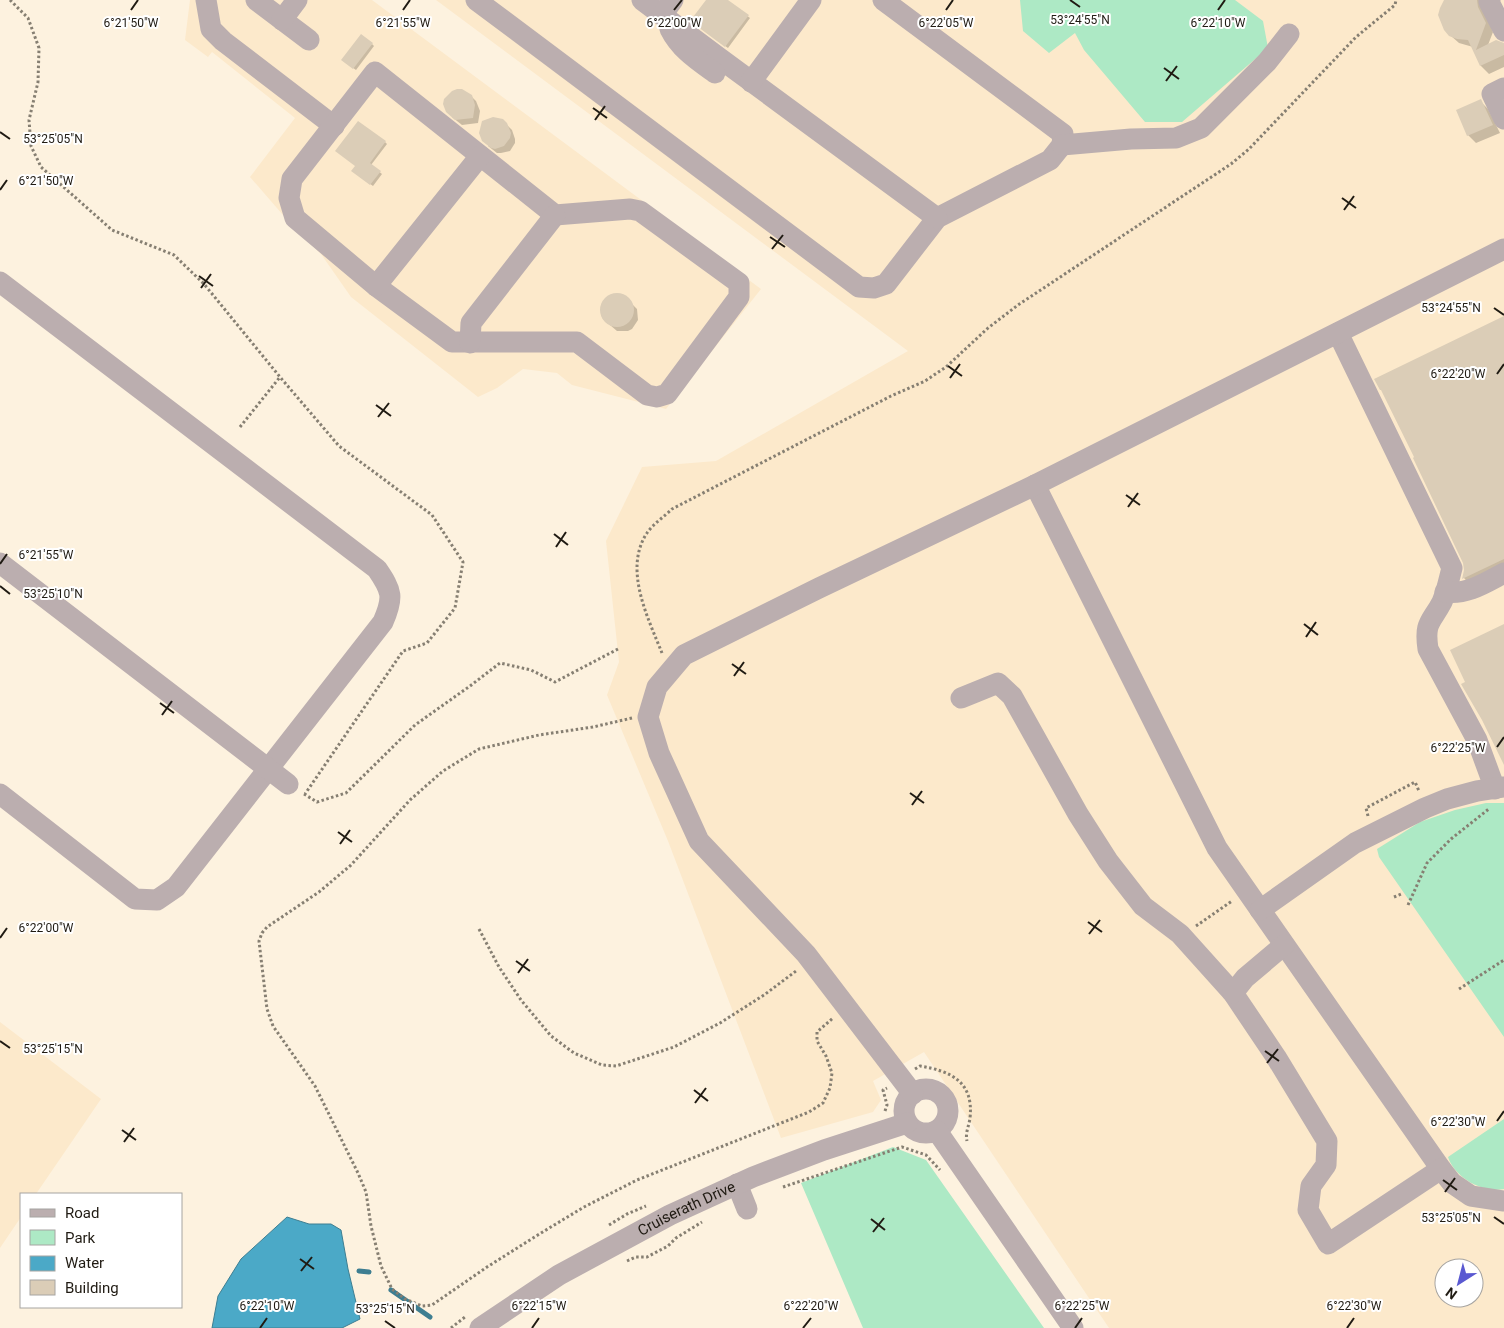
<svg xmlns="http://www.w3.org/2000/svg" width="1504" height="1328" viewBox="0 0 1504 1328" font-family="Roboto,sans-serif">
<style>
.built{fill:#fce9cb;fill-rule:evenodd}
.green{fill:#ade9c5}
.water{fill:#4ba9c7;stroke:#3e7e91}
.shadow{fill:#0003}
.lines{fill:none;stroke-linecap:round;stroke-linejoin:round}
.stream{stroke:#3e7e91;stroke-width:5}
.building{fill:#dbcdb7}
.path{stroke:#867f72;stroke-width:3;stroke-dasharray:2.5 2.5;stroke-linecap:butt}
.minor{stroke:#bbaeaf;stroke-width:21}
.ticks{fill:none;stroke:#201b13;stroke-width:2}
.labels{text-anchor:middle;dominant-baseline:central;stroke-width:4;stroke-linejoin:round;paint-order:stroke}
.street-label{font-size:15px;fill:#201b13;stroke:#fff}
.ticks-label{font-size:12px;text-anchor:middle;fill:#201b13;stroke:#fff;stroke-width:4;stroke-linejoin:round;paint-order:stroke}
</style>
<rect width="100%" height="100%" fill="#fdf2df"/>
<path class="built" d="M 190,0 L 372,0 L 761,289 L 666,409 L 572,385 L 557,373 L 523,369 L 497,388 L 478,397 L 351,297 L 321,254 L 289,222 L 250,177 L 295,118 L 212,52 L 208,57 L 185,40 Z
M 436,0 L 1504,0 L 1504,1328 L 1109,1328 L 924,1052 L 873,1081 L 881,1100 L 873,1112 L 781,1138 L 668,841 L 607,695 L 619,662 L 606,541 L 642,467 L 716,461 L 908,351 ZM 1444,1268 L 1474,1268 L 1474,1298 L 1444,1298 Z
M 0,1022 L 101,1099 L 36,1194 L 21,1194 L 21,1217 L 0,1248 Z"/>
<path class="green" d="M 1020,0 L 1235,0 L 1263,21 L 1268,48 L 1182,122 L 1145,122 L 1084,50 L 1075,33 L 1049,53 L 1023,31 Z
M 1486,803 L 1504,803 L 1504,1037 L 1379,857 L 1377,849 L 1420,822 L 1455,810 Z
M 1504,1119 L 1504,1189 C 1482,1193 1455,1178 1448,1157 Z
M 893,1147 L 926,1160 L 1044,1328 L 863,1328 L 801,1183 Z"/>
<path class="water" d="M 287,1217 L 309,1224 L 331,1224 L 341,1230 L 348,1269 L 360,1319 L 342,1328 L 212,1328 L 218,1296 L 241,1259 Z"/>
<path class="shadow" d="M 707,0 L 726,0 L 750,18 L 728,48 L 694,23 Z
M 1447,0 L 1480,0 L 1493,32 L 1488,45 L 1504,44 L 1504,67 L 1489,74 L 1481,66 L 1473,47 L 1459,43 L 1450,35 Z
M 372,44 L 374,46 L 356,70 L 345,62 Z
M 471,96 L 476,101 L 480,111 L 478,123 L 462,125 L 452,117 Z
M 1480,101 L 1488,109 L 1500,133 L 1476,143 L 1468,135 Z
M 503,121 L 512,130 L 515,139 L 515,143 L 510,151 L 501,153 L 497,153 L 488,146 Z
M 385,142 L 387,144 L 371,165 L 382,174 L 373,186 L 355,173 L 356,166 Z
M 613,294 L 624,296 L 637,309 L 638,320 L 632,329 L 628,331 L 617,331 L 603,319 L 601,314 L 602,304 L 604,300 Z
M 1504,317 L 1504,574 L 1474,589 L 1464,578 Z"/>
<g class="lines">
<path class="stream" d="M 359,1271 L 369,1272
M 391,1290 L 430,1317"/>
</g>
<path class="building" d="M 706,0 L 728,0 L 749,15 L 725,47 L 690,21 Z
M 1444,0 L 1477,0 L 1478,7 L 1486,23 L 1476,50 L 1496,40 L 1504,43 L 1504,55 L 1480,66 L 1468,40 L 1457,39 L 1449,36 L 1444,30 L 1438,15 L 1440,8 Z
M 361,34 L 373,43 L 353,69 L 341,60 Z
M 457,89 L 462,89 L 472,95 L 475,105 L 473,118 L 455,120 L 446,112 L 443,104 L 444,99 L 452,91 Z
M 1481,99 L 1493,125 L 1467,136 L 1456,110 Z
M 493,117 L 503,119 L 507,123 L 511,133 L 510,138 L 504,146 L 495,149 L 491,148 L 482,141 L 479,133 L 482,121 Z
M 358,121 L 386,141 L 370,163 L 381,171 L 370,185 L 351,171 L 355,166 L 335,151 Z
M600 310a17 17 0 1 1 34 0a17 17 0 1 1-34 0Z
M 1504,316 L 1504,559 L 1462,579 L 1464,570 L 1463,563 L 1413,458 L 1414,457 L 1381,390 L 1380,390 L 1374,379 Z
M 1504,624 L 1504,765 L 1482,720 L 1461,684 L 1465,682 L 1450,650 Z"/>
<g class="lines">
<path class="path" d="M 10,0 L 28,18 L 39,48 L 38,82 L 29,120 L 31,146 L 41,167 L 112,230 L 174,255 L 204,284 L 280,377 L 339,446 L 432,515 L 463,562 L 455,608 L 427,643 L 403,651 L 305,794
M 240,427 L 280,377
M 662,653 C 648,618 623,569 647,533 C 653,524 665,516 672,509 L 891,396 L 925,381 L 946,367 L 988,328 L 1018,305 L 1231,164 L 1249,149 L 1356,37 L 1395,5 L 1396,0
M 632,718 L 593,727 L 539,735 L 479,749 L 443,771 L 410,800 L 351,865 L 319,892 L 267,927 L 262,933 L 259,941 L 267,1009 L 273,1026 L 315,1086 L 358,1173 L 366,1192 L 371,1226 L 381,1266 L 392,1289 L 405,1299 L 422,1306 L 432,1305 L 487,1267 L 541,1233 L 584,1207 L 637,1180 L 809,1112 L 823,1103 L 830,1088 L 832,1073 L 826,1056 L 817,1041 L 817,1032 L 833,1018
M 304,794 L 317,802 L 346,793 L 415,725 L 470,686 L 500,663 L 531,670 L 555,682 L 618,649
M 1368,816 L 1366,808 L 1415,782 L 1419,791
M 1394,897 L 1401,894
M 1408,905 L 1427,863 L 1451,839 L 1490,808
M 1196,926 L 1232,901
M 479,929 L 499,967 L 521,1000 L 551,1036 L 574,1053 L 602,1065 L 616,1066 L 674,1047 L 720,1023 L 764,995 L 796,971
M 1459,989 L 1504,960
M 915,1069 L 920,1066 C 951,1071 974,1082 970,1118 C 969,1126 965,1133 967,1141
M 885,1111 L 887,1105 L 883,1090 L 887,1088
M 783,1187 L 902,1147 L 926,1155 L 940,1170
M 609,1225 L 627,1214 L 646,1206
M 627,1261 L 636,1257 L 647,1257 L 668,1246 L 676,1238 L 702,1222
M 451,1328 L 465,1317"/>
<g class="minor">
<path d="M 206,0 L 211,29 L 223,41 L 334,126"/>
<path d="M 256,0 L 309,40"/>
<path d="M 476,0 L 859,287 L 874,288 L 886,284 L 937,218 L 1050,160 L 1062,145 L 1063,134 L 883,0"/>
<path d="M 642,0 L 718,57 L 937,218"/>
<path d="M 1490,0 L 1489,2 L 1504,31"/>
<path d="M 662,15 L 673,0"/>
<path d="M 282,20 L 297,0"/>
<path d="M 670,29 C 680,49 697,60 715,73"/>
<path d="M 375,72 L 555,215 L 630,209 L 640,211 L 739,283 L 739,297 L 667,394 L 657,397 L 647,395 L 577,342 L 452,342 L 376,286 L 295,218 L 289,198 L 292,179 Z"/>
<path d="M 751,82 L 811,0"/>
<path d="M 1504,88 L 1492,94 L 1504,119"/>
<path d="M 1062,145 L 1131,139 L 1176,138 L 1201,128 L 1267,62 L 1289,34"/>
<path d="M 0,282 L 377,569 C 392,591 394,597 383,622 L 176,887 L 157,900 L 135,899 L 0,794"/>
<path d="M 376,286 L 480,156"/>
<path d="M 1338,333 L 1452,568 C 1449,579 1447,591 1442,602 C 1431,623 1424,622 1428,649 L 1477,740 L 1495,789"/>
<path d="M 470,343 L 471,323 L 555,215"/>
<path d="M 1035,485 L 1217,848 L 1441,1169 L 1452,1183 L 1471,1196 L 1504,1201"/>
<path d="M 0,563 L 288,784"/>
<path d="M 1445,592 C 1467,595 1485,583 1504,573"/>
<path d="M 961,698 L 998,683 L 1012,696 L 1078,814 L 1108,861 L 1143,906 L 1180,934 L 1233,993 L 1276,1057 L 1327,1141 L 1326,1165 L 1311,1186 L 1308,1210 L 1328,1244 L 1441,1169"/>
<path d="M 1260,910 L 1355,843 L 1425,808 L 1447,799 L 1477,791 L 1504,787"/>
<path d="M 1233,993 L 1245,978 L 1284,945"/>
<circle cx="926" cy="1111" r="22"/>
<path d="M 913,1094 L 806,954 L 699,841 L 659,753 L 648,717 L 657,687 L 684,655 L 819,588 L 1035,485 L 1504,249"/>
<path d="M 937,1131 L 1073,1328"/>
<path d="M 737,1184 L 747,1209"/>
<path id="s1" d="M 480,1328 L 559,1275 L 670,1215 L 753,1177 L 824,1150 L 907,1123"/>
</g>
</g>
<path class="ticks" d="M 1070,0 L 1080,7M 131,10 L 138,0M 403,10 L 410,0M 674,10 L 682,0M 946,10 L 953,0M 1218,10 L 1225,0M 1164,68 L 1179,79M 1166,81 L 1177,66M 593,108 L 607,118M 595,120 L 605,106M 0,132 L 10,139M 0,190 L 7,180M 1342,198 L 1356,208M 1344,210 L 1354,196M 770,237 L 785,247M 772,249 L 783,235M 199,276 L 213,286M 201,288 L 211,274M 1494,308 L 1504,315M 948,366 L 962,376M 1497,374 L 1504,364M 950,378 L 960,364M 376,405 L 391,416M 378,417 L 389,403M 1126,495 L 1140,505M 1128,507 L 1138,493M 554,534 L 568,545M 556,547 L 566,532M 0,564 L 7,554M 0,586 L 10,594M 1304,624 L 1318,635M 1306,637 L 1316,622M 732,664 L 746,674M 734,676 L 744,662M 160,703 L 174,713M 162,715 L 172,701M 1497,747 L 1504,737M 910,793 L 924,803M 912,805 L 922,791M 338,832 L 352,842M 340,844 L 350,830M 1088,922 L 1102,932M 1089,934 L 1100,920M 0,938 L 7,928M 516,961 L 530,971M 518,973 L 528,959M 0,1041 L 10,1048M 1265,1051 L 1279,1061M 1267,1063 L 1278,1049M 694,1090 L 708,1101M 695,1103 L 706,1088M 1497,1121 L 1504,1111M 122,1130 L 136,1140M 124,1142 L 134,1128M 1443,1180 L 1457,1190M 1445,1192 L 1455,1178M 1494,1217 L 1504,1224M 871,1219 L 885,1230M 873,1232 L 884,1218M 300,1259 L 314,1269M 301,1271 L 312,1257M 385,1321 L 395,1328M 260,1328 L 267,1318M 532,1328 L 539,1318M 803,1328 L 811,1318M 1075,1328 L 1082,1318M 1347,1328 L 1354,1318"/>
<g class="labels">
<g class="street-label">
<text stroke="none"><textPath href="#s1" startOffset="239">Cruiserath Drive</textPath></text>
</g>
</g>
<g class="ticks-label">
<text x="1080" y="24">53°24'55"N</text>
<text x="674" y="27">6°22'00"W</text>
<text x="946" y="27">6°22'05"W</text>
<text x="1218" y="27">6°22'10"W</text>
<text x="131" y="27">6°21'50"W</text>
<text x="403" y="27">6°21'55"W</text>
<text x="53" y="143">53°25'05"N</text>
<text x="46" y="185">6°21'50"W</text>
<text x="1451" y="312">53°24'55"N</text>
<text x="1458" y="378">6°22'20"W</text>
<text x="46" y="559">6°21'55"W</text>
<text x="53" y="598">53°25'10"N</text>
<text x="1458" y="752">6°22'25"W</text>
<text x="46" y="932">6°22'00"W</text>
<text x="53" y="1053">53°25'15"N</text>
<text x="1458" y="1126">6°22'30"W</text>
<text x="1451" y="1222">53°25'05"N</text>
<text x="267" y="1310">6°22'10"W</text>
<text x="539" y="1310">6°22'15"W</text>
<text x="811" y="1310">6°22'20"W</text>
<text x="1082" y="1310">6°22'25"W</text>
<text x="1354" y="1310">6°22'30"W</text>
<text x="385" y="1313">53°25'15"N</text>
</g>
<rect x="20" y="1193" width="162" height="115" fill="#ffffff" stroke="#a6a4a1"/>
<rect x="30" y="1209" width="25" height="8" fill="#bbaeaf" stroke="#a6a4a1"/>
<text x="65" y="1218" font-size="15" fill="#201b13">Road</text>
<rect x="30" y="1230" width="25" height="15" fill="#ade9c5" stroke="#a6a4a1"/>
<text x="65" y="1243" font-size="15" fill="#201b13">Park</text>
<rect x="30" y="1256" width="25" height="15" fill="#4ba9c7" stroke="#a6a4a1"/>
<text x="65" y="1268" font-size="15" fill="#201b13">Water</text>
<rect x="30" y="1280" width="25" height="15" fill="#dbcdb7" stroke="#a6a4a1"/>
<text x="65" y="1293" font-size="15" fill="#201b13">Building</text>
<g transform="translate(1459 1283) rotate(216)"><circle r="24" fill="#ffffff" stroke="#a6a4a1"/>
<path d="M0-4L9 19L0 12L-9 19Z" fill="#5a59d1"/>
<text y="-8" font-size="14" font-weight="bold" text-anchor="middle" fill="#201b13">N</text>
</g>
</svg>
